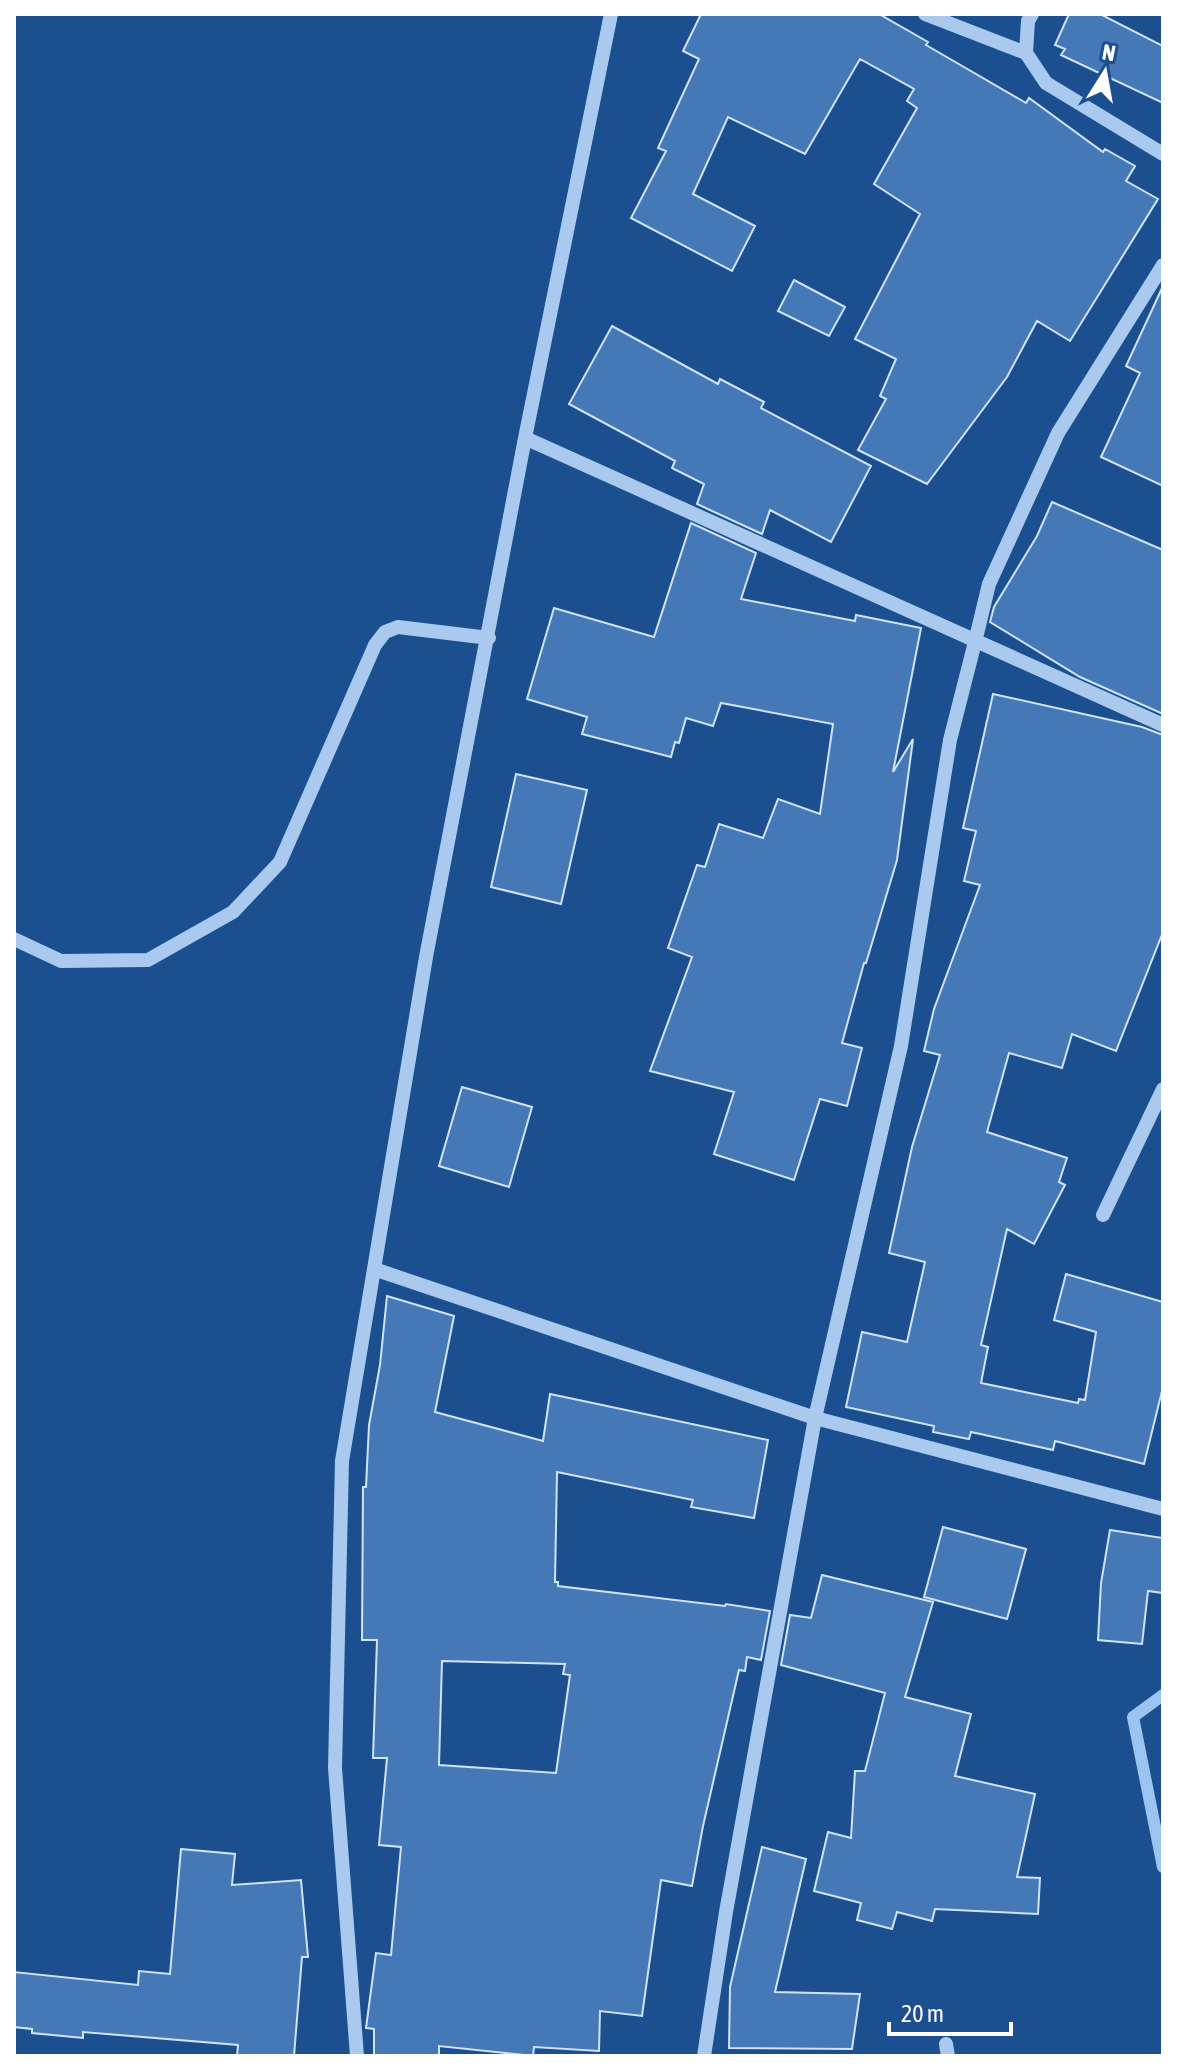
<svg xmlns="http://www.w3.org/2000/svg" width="1177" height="2070" viewBox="0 0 1177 2070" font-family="'Asap Condensed',sans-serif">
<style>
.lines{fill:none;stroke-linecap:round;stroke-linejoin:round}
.stream{stroke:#9cc4f0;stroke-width:12}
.building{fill:#4478b7;stroke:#cfe3fa;stroke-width:2;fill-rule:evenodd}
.minor{stroke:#a9c9ee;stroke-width:14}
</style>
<rect width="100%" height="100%" fill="#1b4f8f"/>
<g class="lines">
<path class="stream" d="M 1163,1695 L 1133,1717 L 1163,1867"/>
</g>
<path class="building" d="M 701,14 L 879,14 L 928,42 L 926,45 L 1026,103 L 1029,98 L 1103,152 L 1105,149 L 1135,166 L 1126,181 L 1158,199 L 1070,341 L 1037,321 L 1007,377 L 927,484 L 858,450 L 886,399 L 880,396 L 896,359 L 855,339 L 920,214 L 874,184 L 917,108 L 907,101 L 914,89 L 860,59 L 805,154 L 728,117 L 693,194 L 755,226 L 732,271 L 631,218 L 666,151 L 658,148 L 699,59 L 683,51 Z
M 1069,14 L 1100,14 L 1163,46 L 1163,103 L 1061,55 L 1065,49 L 1055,45 Z
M 794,280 L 845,307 L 829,336 L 778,311 Z
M 1163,286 L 1163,486 L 1101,457 L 1140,373 L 1126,366 Z
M 612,326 L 718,384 L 720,379 L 764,402 L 761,408 L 871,466 L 831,542 L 770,510 L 762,534 L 697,504 L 704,484 L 672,468 L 675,461 L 569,404 Z
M 1052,502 L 1163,550 L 1163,714 L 1080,677 L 990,622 L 994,607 L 1037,536 Z
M 691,523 L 756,553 L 741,599 L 855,621 L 856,615 L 921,628 L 893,772 L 913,739 L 897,860 L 866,963 L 864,963 L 842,1043 L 862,1048 L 847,1106 L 820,1099 L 794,1180 L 714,1154 L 734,1092 L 650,1071 L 692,957 L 668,948 L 697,865 L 705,867 L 719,824 L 763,838 L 778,799 L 820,814 L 833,724 L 721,703 L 713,726 L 686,718 L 679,743 L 675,742 L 671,757 L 582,734 L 587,717 L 527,699 L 554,608 L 654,637 Z
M 993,694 L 1142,727 L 1163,735 L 1163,932 L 1116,1051 L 1072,1034 L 1062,1068 L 1009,1053 L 987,1132 L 1067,1158 L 1059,1182 L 1065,1185 L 1034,1244 L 1007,1229 L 981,1345 L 988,1347 L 981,1383 L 1078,1403 L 1079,1399 L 1085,1400 L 1096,1332 L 1054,1320 L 1066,1274 L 1163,1302 L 1163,1387 L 1144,1464 L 1055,1441 L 1053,1450 L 971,1432 L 969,1439 L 933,1432 L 934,1426 L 846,1407 L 862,1332 L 907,1342 L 925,1262 L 889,1253 L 912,1147 L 940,1055 L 924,1051 L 934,1009 L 980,885 L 964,881 L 976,831 L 963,828 Z
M 516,774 L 587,790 L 561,904 L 491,887 Z
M 462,1087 L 532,1107 L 509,1187 L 439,1166 Z
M 387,1296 L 454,1316 L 435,1412 L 543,1441 L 550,1394 L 768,1440 L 754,1518 L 691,1507 L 693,1500 L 557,1472 L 555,1582 L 558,1582 L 558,1586 L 725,1606 L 726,1604 L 770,1611 L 761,1660 L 747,1657 L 745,1671 L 739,1670 L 703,1826 L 692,1886 L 661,1880 L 642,2016 L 600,2011 L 599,2051 L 534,2047 L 533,2056 L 439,2046 L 439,2056 L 374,2056 L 374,2029 L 366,2028 L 376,1953 L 391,1955 L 401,1847 L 379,1845 L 387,1758 L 373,1758 L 377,1640 L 362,1640 L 363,1487 L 366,1487 L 369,1425 L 380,1365 ZM 442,1661 L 565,1664 L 563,1674 L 570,1675 L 556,1773 L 439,1765 Z
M 943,1527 L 1026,1549 L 1007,1619 L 924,1597 Z
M 1110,1530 L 1163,1538 L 1163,1593 L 1148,1591 L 1142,1644 L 1098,1640 L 1101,1583 Z
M 822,1575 L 933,1602 L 905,1697 L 971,1714 L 955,1776 L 1035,1794 L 1017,1877 L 1040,1878 L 1038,1914 L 935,1909 L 932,1921 L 897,1912 L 892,1929 L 857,1920 L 861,1903 L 814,1891 L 828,1832 L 851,1838 L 855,1771 L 865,1771 L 885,1693 L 781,1665 L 790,1615 L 811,1618 Z
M 762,1847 L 806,1859 L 775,1992 L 860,1994 L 852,2049 L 729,2048 L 730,1987 Z
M 181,1849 L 235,1854 L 232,1885 L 301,1880 L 308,1957 L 302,1957 L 294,2056 L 237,2056 L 238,2045 L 83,2032 L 83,2038 L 32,2033 L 32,2029 L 14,2027 L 14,1972 L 138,1985 L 139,1971 L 170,1974 Z"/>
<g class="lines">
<path class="minor" d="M 925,14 L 1026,53
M 1032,14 L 1028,21 L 1026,53 L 1046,83 L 1163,154
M 525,438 L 1163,725
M 14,939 L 61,961 L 148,960 L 233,912 L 280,862 L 375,645 L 385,632 L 398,627 L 489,638
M 1103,1215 L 1163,1089
M 374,1269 L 815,1418 L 1163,1509
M 946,2044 L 948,2056
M 357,2056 L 335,1768 L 342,1461 L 426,957 L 525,438 L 611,14
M 704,2056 L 726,1912 L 815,1418 L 901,1046 L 950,740 L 976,638 L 989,584 L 1058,433 L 1163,265"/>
</g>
<rect width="1177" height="2070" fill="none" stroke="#ffffff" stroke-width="32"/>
<g transform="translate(1105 72) rotate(11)" stroke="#1b4f8f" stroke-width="6" paint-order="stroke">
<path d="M0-6L14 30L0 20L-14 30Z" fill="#ffffff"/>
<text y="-12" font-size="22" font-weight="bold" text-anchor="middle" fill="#ffffff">N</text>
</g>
<path d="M889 2022v12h122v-12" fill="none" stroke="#ffffff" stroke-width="4"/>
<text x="901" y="2022" font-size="24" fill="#ffffff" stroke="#1b4f8f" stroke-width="6" paint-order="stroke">20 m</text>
</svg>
